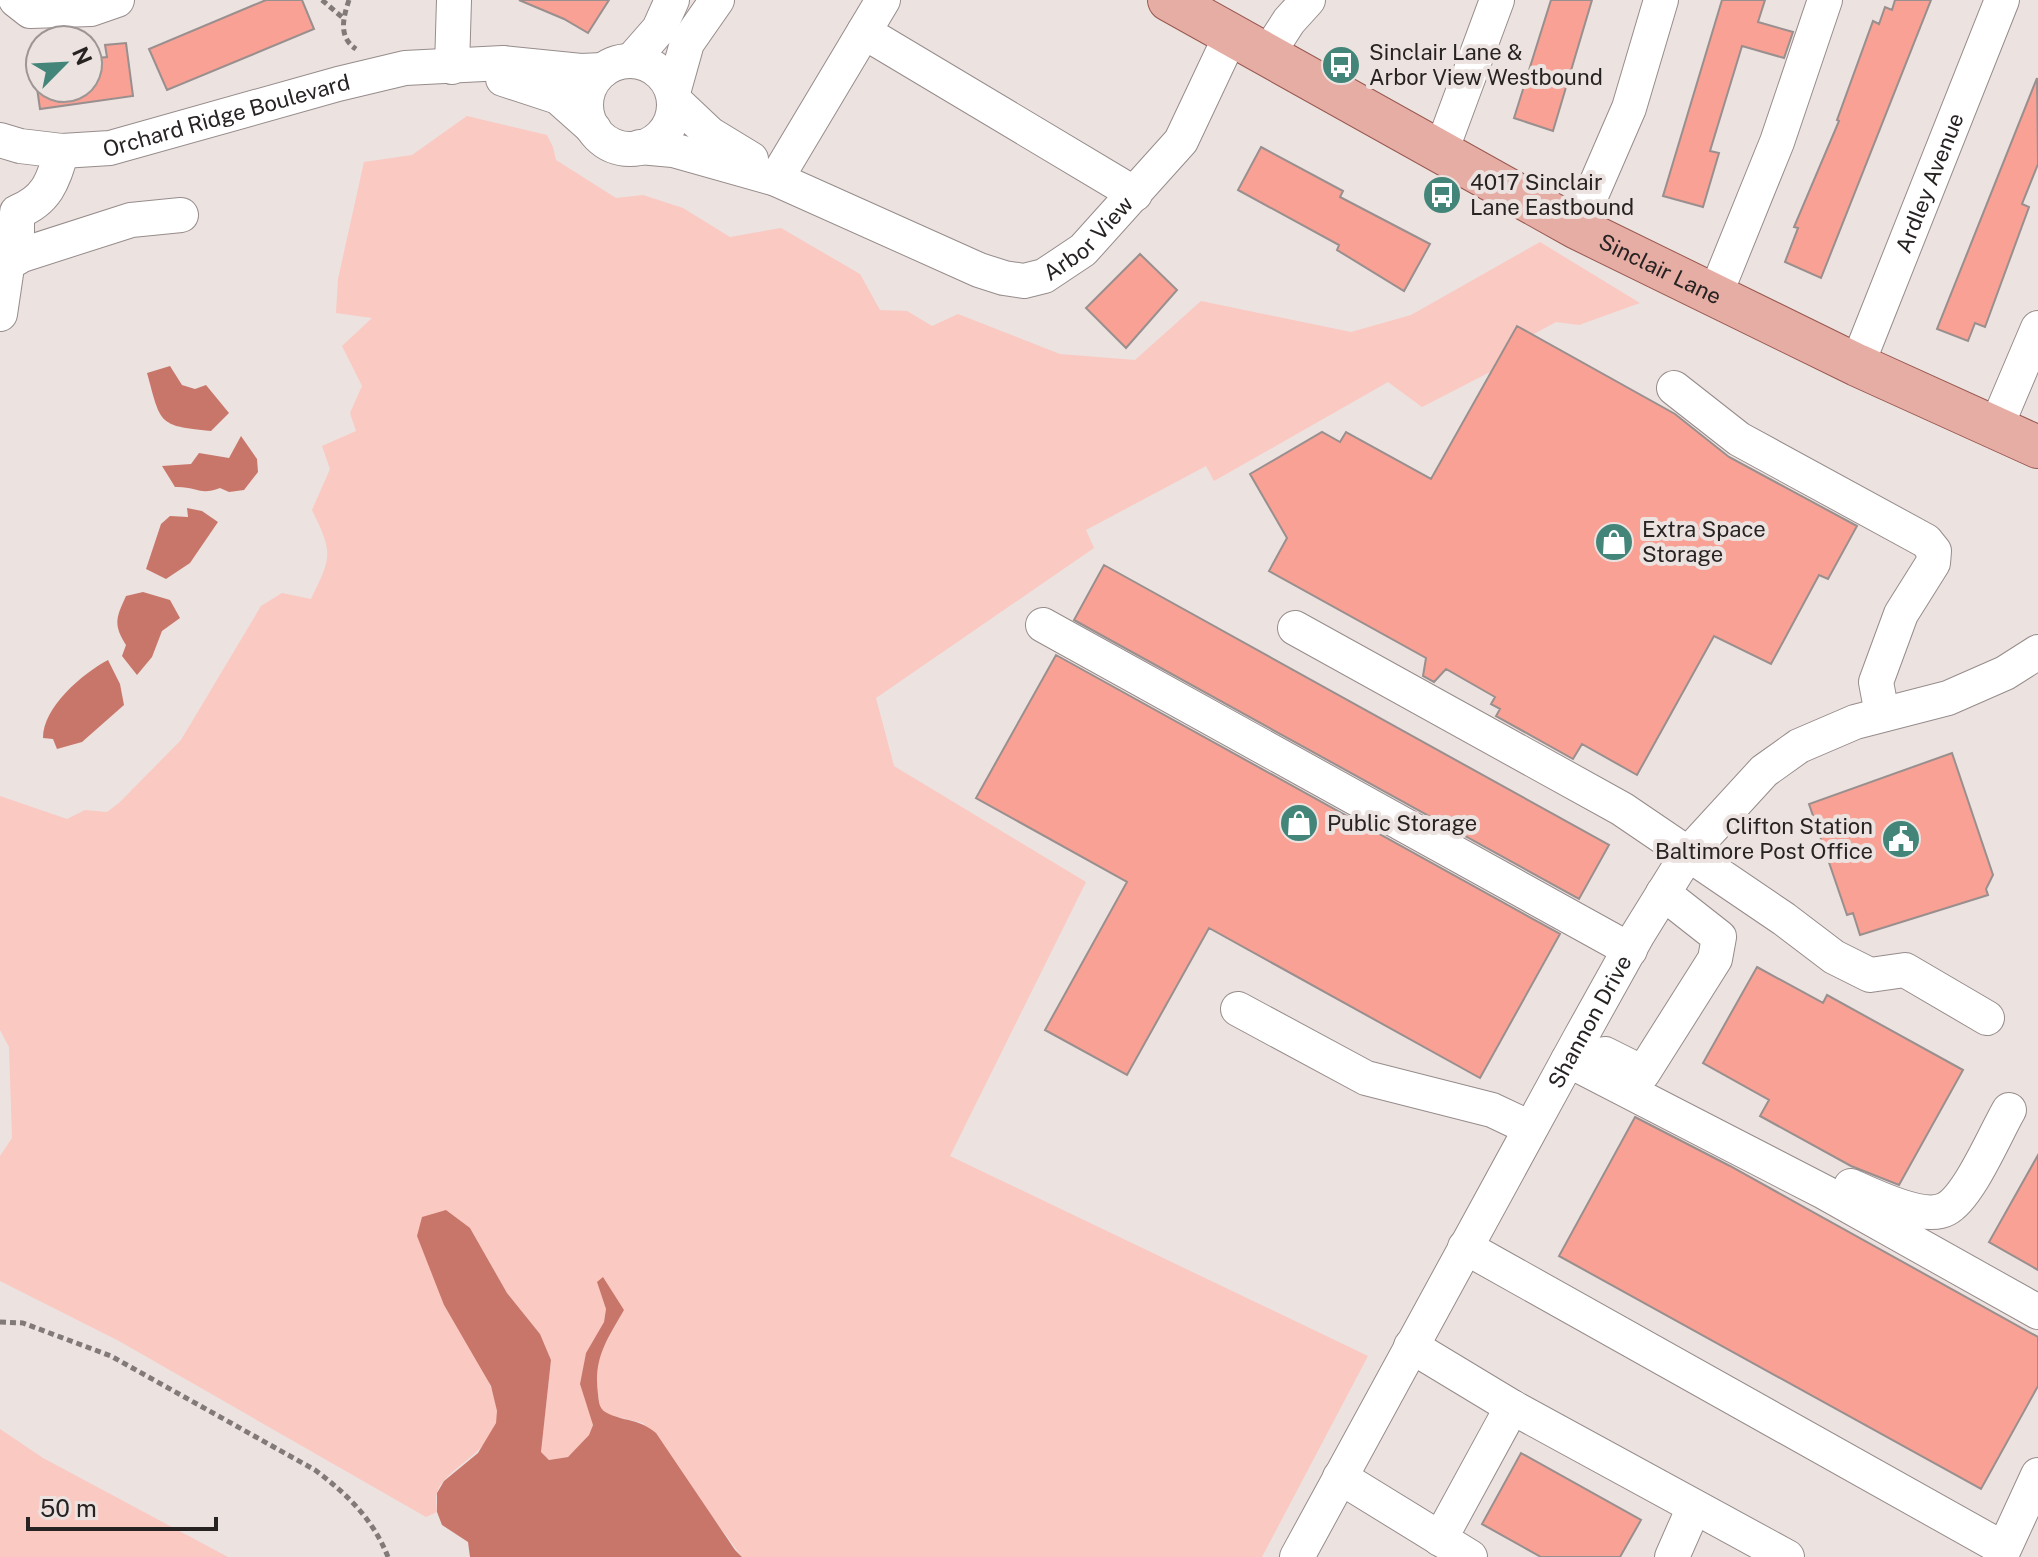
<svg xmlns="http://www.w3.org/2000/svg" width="2038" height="1557" viewBox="0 0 2038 1557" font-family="'Public Sans',sans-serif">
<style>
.green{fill:#fac9c1}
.water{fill:#c9766a}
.building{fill:#f8a194;stroke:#998f8e;stroke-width:2}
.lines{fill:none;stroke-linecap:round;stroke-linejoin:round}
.minor-casing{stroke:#968c8b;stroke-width:36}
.major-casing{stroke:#985950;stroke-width:44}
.path{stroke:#817a79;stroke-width:5;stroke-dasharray:6 4;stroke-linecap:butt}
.minor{stroke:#fff;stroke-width:34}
.major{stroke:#e6ada4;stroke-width:42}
.labels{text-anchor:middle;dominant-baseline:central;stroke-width:8;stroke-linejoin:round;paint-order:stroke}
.poi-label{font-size:22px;fill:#272322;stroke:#ece2e0;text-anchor:start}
.street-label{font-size:22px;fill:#272322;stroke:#ece2e0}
</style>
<rect width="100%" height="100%" fill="#ece2e0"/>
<path class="green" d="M 467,116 L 547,135 L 553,147 L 556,160 L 616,198 L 643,195 L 683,208 L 730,237 L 781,228 L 860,274 L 880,310 L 907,311 L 932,326 L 958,314 L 1060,354 L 1135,360 L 1201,301 L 1351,332 L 1411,315 L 1540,242 L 1640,303 L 1579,325 L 1556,322 L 1532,335 L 1492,371 L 1422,407 L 1388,382 L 1214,481 L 1206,466 L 1086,530 L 1094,548 L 876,698 L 894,766 L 1086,882 L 950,1156 L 1368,1356 L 1262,1557 L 742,1557 L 643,1423 L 606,1414 L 600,1407 L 595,1374 L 601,1351 L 624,1310 L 597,1282 L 606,1309 L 604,1322 L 586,1353 L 580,1384 L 593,1424 L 589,1435 L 568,1457 L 549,1460 L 541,1452 L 551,1360 L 540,1334 L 507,1293 L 470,1228 L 444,1305 C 461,1334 494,1378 497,1411 C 500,1450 443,1468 437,1493 C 435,1499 437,1507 437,1512 L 426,1517 L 119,1341 L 0,1281 L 0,1156 L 12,1138 L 9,1047 L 0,1030 L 0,796 L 67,819 L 85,810 L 107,812 L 120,802 L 181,740 L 261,606 L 282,593 L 311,599 C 332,556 333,553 312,510 L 330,469 L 322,446 L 356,431 L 350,413 L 362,386 L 342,346 L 372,318 L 336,313 L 338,279 L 364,162 L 412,155 Z
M 0,1429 L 43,1458 L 228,1557 L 0,1557 Z"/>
<path class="water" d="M 170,366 L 182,385 L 195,389 L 206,385 L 229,413 L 211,431 C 157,426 161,423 147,373 Z
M 241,436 L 257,459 L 258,472 L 244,490 L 229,492 L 220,488 C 199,496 196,486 175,487 L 162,466 L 191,464 L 199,453 L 229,458 Z
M 187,508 L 202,511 L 218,522 L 190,563 L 166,579 L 146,569 L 161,524 L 170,516 L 188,517 Z
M 143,592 L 170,600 L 180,618 L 162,631 L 152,657 L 137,675 L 122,656 L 126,645 C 113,624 116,618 126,596 Z
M 108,660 L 120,684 L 124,705 L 82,742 L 57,749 L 53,739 L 43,738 C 43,707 82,674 108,660 Z
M 446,1210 L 470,1228 L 507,1293 L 540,1334 L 551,1360 L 541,1452 L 549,1460 L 568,1457 L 589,1435 L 593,1425 L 580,1384 L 586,1353 L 604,1322 L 606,1309 L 597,1282 L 603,1277 L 624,1310 C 607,1340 593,1358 598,1394 C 599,1403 599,1410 609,1414 C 628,1422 639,1419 656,1433 L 735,1550 L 742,1557 L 470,1557 L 468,1542 L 442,1525 L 437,1512 L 437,1493 L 444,1481 L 478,1453 L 496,1423 L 497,1411 L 491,1386 L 444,1305 L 417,1236 L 422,1217 Z"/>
<path class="building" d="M 266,0 L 302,0 L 314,29 L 167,90 L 149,49 Z
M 519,0 L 609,0 L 588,33 L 564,19 Z
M 1551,0 L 1592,0 L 1553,131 L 1514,118 Z
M 1722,0 L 1765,0 L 1758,22 L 1793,32 L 1784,58 L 1742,46 L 1710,151 L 1719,153 L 1703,207 L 1663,196 Z
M 1895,0 L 1931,0 L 1821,278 L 1785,262 L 1798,228 L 1794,227 L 1839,121 L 1837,120 L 1873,21 L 1879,24 L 1885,7 L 1892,10 Z
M 126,43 L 133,96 L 40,109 L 37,88 L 88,88 L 88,59 L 107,57 L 105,45 Z
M 2037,78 L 2038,164 L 2022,204 L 2029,207 L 1985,327 L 1975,323 L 1968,341 L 1937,329 Z
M 1261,147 L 1343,191 L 1340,197 L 1430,244 L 1404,291 L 1337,250 L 1339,245 L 1238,190 Z
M 1140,254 L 1177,290 L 1126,348 L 1086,308 Z
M 1517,326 L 1675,414 L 1729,457 L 1857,526 L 1828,579 L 1819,575 L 1771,664 L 1714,636 L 1637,775 L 1582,744 L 1573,759 L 1496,716 L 1500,709 L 1491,704 L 1495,697 L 1446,669 L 1434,682 L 1423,676 L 1426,658 L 1269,571 L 1287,538 L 1250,474 L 1322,432 L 1340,442 L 1346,432 L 1431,479 Z
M 1104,565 L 1609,845 L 1579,899 L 1074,620 Z
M 1056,655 L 1560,934 L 1480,1078 L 1209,928 L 1127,1075 L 1045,1030 L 1127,882 L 976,798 Z
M 1952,753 L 1993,875 L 1986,889 L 1988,895 L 1860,935 L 1853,913 L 1847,915 L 1809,804 Z
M 1757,967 L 1823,1003 L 1827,995 L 1963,1070 L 1899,1185 L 1851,1166 L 1760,1116 L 1769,1100 L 1703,1063 Z
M 1635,1117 L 1730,1166 L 2038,1337 L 2038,1386 L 1981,1489 L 1559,1256 Z
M 2038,1155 L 2038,1270 L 1989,1242 Z
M 1521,1453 L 1641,1520 L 1620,1557 L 1541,1557 L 1482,1524 Z"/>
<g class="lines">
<g class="minor-casing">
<g id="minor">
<path d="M 16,0 L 30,11 L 91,9 L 117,0"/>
<path d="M 864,32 L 1135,194"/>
<path d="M 1267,55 L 1289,21 L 1308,0"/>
<path d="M 631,61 L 659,29 L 672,0"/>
<circle cx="630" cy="105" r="44"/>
<path d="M 452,67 L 454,0"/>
<path d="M 503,79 L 558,97 L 594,129"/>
<path d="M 673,93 L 687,43 L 717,0"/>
<path d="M 674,100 L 710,134 L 751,159"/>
<path id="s1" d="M 0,140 L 20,146 L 62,151 L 110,148 L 338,84 L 405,68 L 503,63 L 581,71 L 603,70"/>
<path id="s2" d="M 640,147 L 673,150 L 776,179 L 979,270 L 1004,278 L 1024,281 L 1044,276 L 1083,250 L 1181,141 L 1231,35"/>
<path d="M 1440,154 L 1497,0"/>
<path d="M 776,179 L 883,0"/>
<path d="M 1577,228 L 1629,108 L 1661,0"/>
<path d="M 17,258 L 17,212 C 48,200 53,180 62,151"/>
<path d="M 0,262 L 131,220 L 181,215"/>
<path d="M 1715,295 L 1777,142 L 1825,0"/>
<path d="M 0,314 L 8,260"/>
<path id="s3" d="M 1857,365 L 2002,0"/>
<path d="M 1674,388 L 1739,439 L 1926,541 L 1934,551 L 1933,563 L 1901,614 L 1876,682 L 1882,714"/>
<path d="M 1996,427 L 2038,328"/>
<path d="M 1043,625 L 1630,950"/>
<path d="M 1295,628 L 1622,809 L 1784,919 L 1834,957 L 1870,975 L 1905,970 L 1987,1018"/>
<path d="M 1238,1009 L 1366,1078 L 1492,1110 L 1530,1128"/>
<path d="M 1605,1054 L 1643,1073 L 1715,959 L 1719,937 L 1663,893"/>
<path d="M 1568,1060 L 1824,1192 L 2038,1312"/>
<path d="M 1851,1186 C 1871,1195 1924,1221 1946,1209 C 1969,1197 1995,1134 2009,1110"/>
<path d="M 1465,1247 L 2004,1549 L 2038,1475"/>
<path d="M 1411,1346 L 1512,1407 L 1787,1557"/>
<path d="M 1340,1477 L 1470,1557"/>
<path d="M 1440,1539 L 1512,1407"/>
<path id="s4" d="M 1297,1557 L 1579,1040 L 1638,934 L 1687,855 L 1764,771 L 1799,746 L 1855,722 L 1948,698 L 2005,673 L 2038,652"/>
<path d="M 1672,1557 L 1694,1507"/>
</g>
</g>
<g class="major-casing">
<g id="major">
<path id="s5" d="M 1169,0 L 1577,228 L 1857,365 L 2038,447"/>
</g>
</g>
<path class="path" d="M 322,0 L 343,18
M 349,0 C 343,18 338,37 356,49
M 0,1322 L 23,1323 L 111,1356 L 315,1470 C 347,1494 373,1519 388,1557"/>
<use href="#minor" class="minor"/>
<use href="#major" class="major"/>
</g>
<defs>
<g id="bus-disc" transform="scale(2)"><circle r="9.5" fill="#438679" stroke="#ece2e0"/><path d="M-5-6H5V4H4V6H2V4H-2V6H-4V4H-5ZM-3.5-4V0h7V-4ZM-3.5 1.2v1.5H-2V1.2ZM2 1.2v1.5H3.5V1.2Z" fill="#fff"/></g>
<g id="shop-disc" transform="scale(2)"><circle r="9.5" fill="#438679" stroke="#ece2e0"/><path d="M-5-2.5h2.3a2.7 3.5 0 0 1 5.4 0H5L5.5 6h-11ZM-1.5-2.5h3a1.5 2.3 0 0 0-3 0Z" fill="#fff"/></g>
<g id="civic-disc" transform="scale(2)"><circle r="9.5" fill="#438679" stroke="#ece2e0"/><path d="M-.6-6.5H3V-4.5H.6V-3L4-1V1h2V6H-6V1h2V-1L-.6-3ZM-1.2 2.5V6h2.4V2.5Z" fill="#fff"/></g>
</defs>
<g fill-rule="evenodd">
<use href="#bus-disc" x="1341" y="65"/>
<use href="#bus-disc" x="1442" y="195"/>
<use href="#shop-disc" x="1614" y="542"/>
<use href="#shop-disc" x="1299" y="823"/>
<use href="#civic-disc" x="1901" y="839"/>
</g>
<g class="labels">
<g class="poi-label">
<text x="1369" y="52">Sinclair Lane &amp;<tspan x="1369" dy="25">Arbor View Westbound</tspan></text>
<text x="1470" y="182">4017 Sinclair<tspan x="1470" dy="25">Lane Eastbound</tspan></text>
<text x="1642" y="529">Extra Space<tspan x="1642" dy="25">Storage</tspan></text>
<text x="1327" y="823">Public Storage</text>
<text x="1873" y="826" text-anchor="end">Clifton Station<tspan x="1873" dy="25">Baltimore Post Office</tspan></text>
</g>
<g class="street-label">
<text stroke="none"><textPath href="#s1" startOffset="232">Orchard Ridge Boulevard</textPath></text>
<text stroke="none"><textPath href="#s3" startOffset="196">Ardley Avenue</textPath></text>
<text stroke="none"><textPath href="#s2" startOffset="488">Arbor View</textPath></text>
<text stroke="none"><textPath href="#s5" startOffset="560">Sinclair Lane</textPath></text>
<text stroke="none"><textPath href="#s4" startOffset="610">Shannon Drive</textPath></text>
</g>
</g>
<g transform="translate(64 64) rotate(66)"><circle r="38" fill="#ece2e0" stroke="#9d9694" stroke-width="2"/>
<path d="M0-6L14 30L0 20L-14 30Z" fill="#438679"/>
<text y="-12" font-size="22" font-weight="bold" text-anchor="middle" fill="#272322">N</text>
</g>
<path d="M28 1517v12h188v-12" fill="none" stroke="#272322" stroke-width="4"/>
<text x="40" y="1517" font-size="24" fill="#272322" stroke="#ece2e0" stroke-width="6" paint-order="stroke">50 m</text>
</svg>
